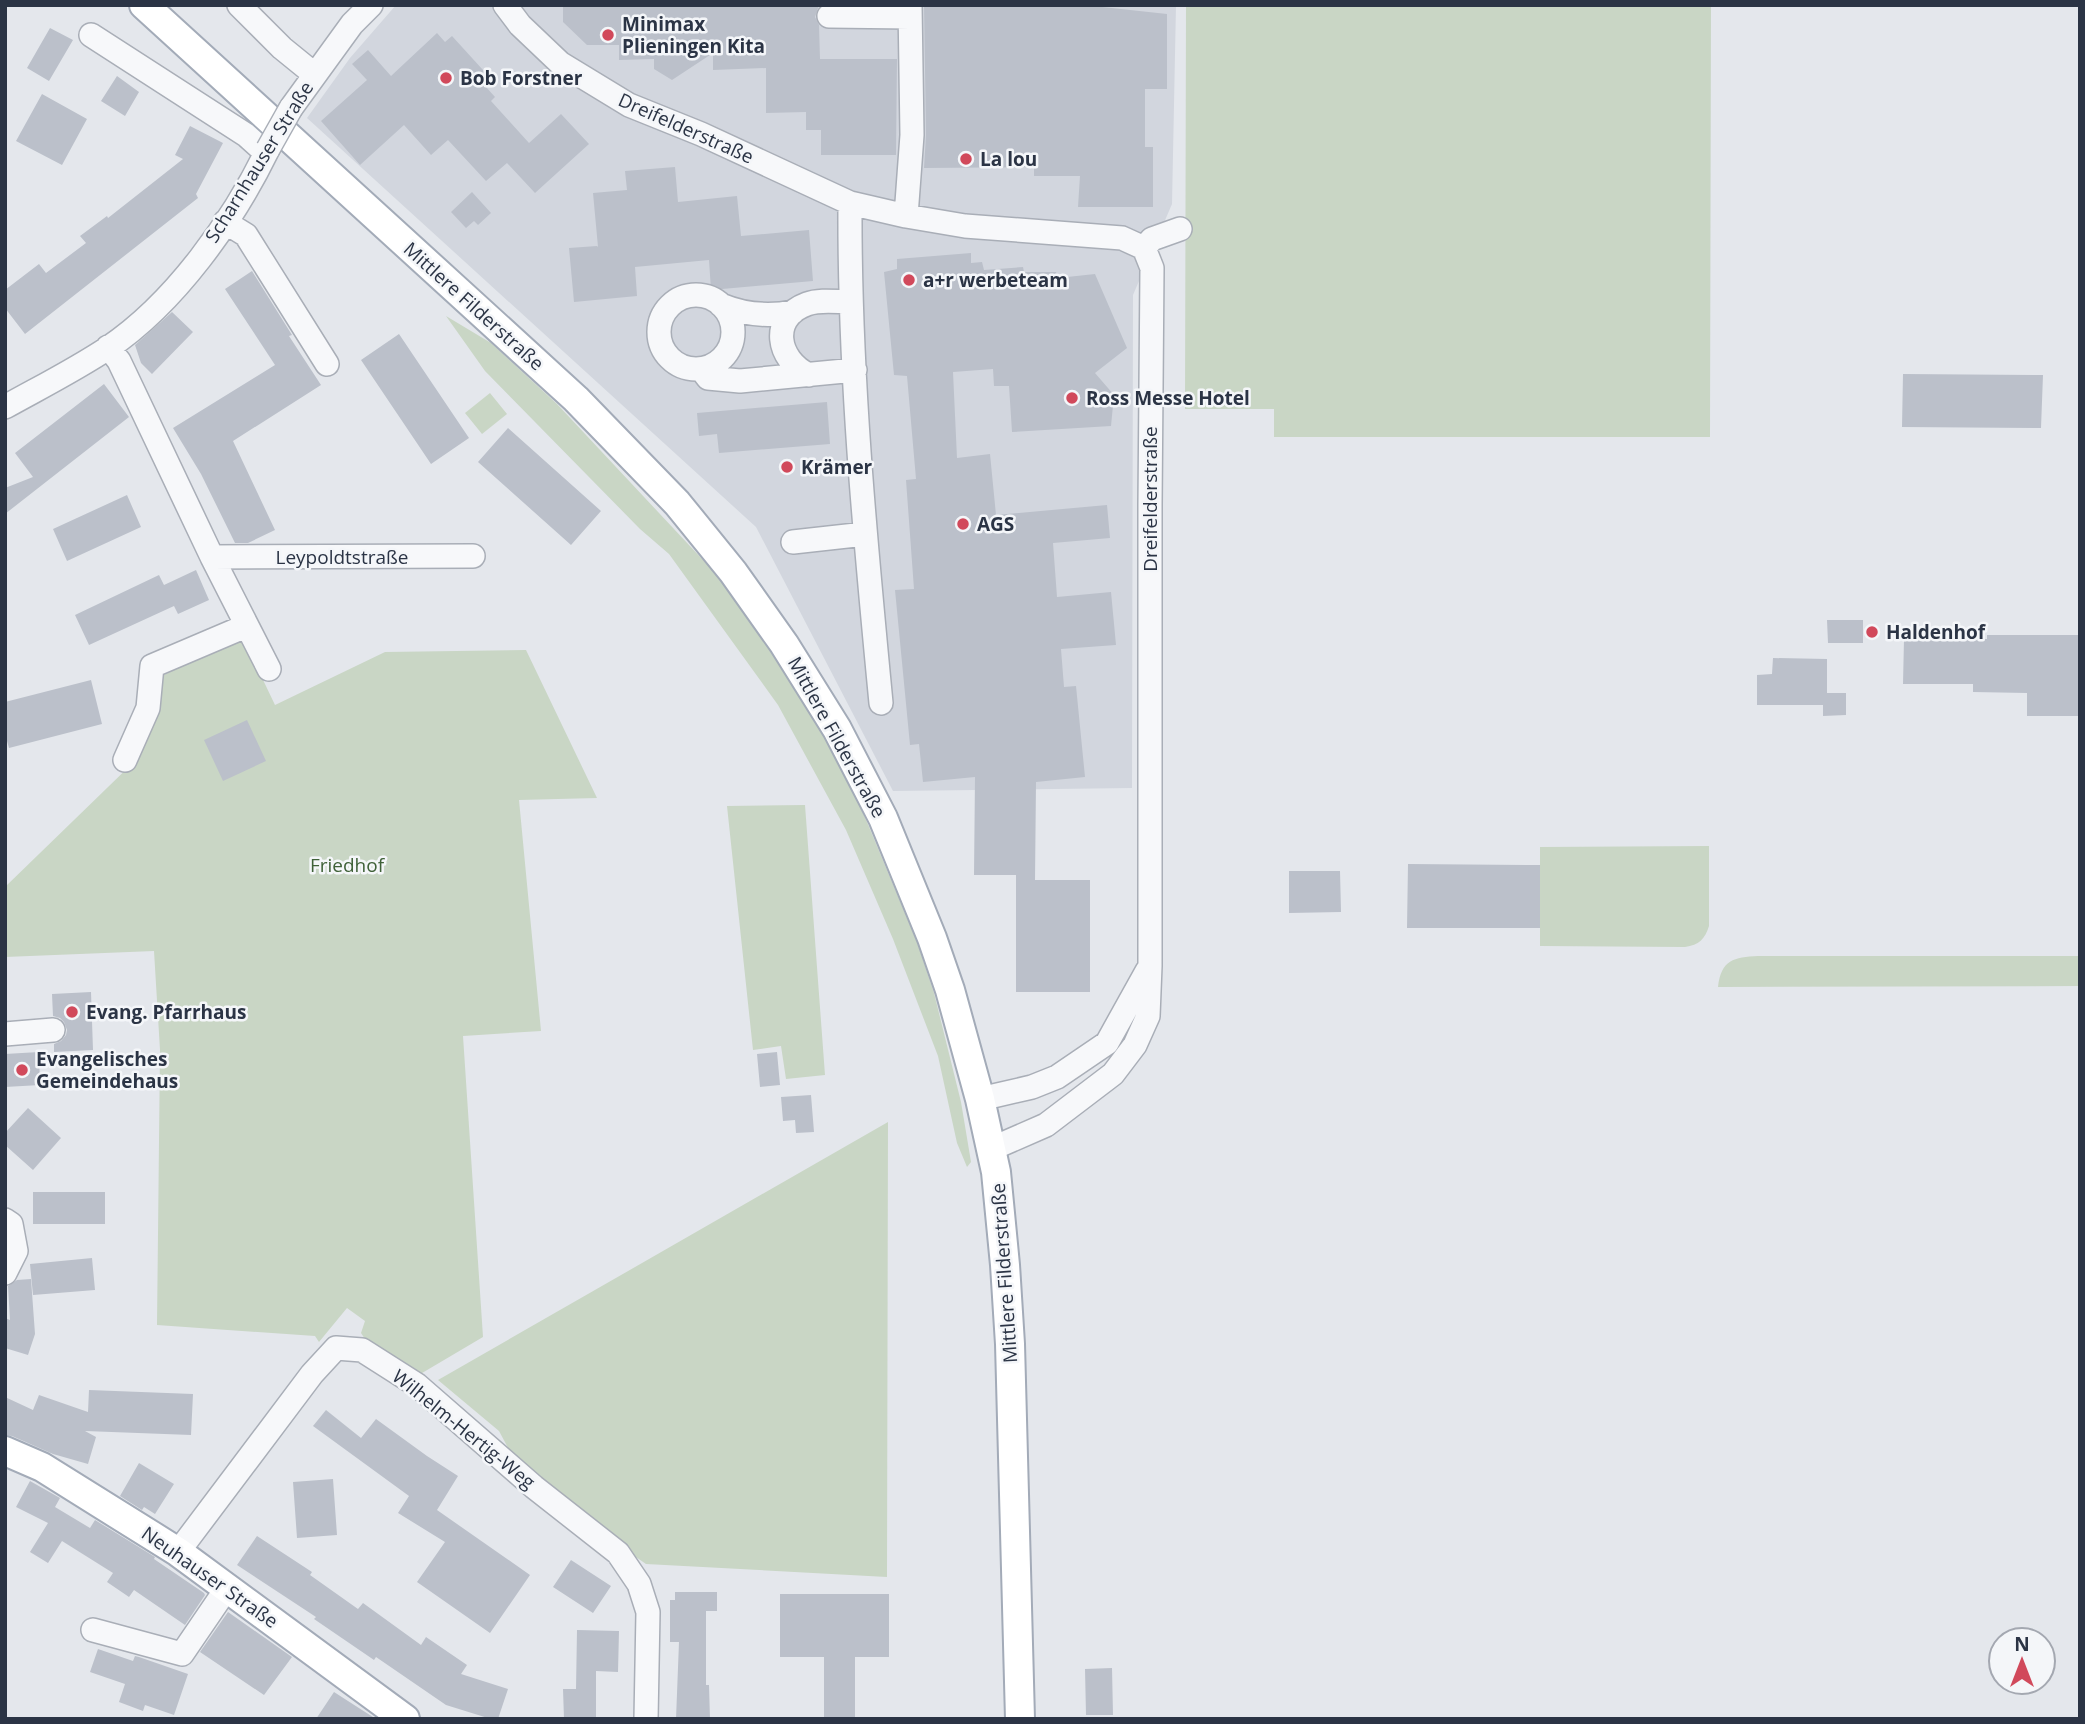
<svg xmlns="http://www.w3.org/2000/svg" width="2085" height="1724" viewBox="0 0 2085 1724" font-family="'Open Sans',sans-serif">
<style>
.built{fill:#d2d6de}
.green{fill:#c9d6c5}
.building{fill:#bbc0ca}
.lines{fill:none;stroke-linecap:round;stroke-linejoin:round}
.minor-casing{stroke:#a9aeb7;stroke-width:26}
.major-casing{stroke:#a3abb8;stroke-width:32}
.minor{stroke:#f7f8fa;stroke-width:23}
.major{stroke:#fff;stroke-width:28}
.minor-bridge-casing{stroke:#a9aeb7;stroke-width:26;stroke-linecap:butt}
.minor-bridge{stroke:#f7f8fa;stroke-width:23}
.poi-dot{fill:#d1495b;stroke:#f4f6f9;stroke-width:2.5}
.labels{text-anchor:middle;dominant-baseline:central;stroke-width:5;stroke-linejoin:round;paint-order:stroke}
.poi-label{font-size:19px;font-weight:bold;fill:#2b3445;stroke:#f4f6f9;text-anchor:start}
.street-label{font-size:19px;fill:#2b3445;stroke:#f4f6f9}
.park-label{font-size:19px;fill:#3f6138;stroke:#f4f6f9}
</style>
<rect width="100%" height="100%" fill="#e4e7ec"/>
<path class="built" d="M 396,5 L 1176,5 L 1172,204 L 1133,295 L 1132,788 L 893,791 L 756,527 L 307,118 L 350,58 Z"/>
<path class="green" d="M 1186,5 L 1711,5 L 1710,437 L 1274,437 L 1274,409 L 1185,409 Z
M 446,316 L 491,343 L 557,404 L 718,576 L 776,648 L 826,733 L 867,822 L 917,942 L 934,993 L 961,1102 L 971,1162 L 967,1167 L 957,1143 L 938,1056 L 893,939 L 846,830 L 778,705 L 669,554 L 640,529 L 485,371 Z
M 490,393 L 507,414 L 482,434 L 465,413 Z
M 242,636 L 275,705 L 385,652 L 526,650 L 597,798 L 519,800 L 541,1031 L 463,1036 L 483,1337 L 417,1376 L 365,1339 L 361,1333 L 365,1321 L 347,1308 L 319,1342 L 315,1336 L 157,1325 L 160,1050 L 154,951 L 5,957 L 5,887 L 141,755 L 164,675 Z
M 805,805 L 825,1075 L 786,1079 L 781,1046 L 753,1050 L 727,806 Z
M 1709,846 L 1709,926 C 1705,939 1699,945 1685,947 L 1540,946 L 1540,847 Z
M 1758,956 L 2080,956 L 2080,986 L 1718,987 C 1721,960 1734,957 1758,956 Z
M 888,1122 L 887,1577 L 646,1564 L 581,1519 L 521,1472 L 499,1431 L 438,1380 Z"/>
<path class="building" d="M 563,5 L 819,5 L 815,17 L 819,25 L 820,59 L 897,59 L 896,155 L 821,155 L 821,130 L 806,130 L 806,112 L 766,113 L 766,68 L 713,70 L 713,53 L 672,80 L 654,69 L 654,59 L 619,60 L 619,45 L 587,45 L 563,22 Z
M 924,5 L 1084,5 L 1167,14 L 1167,89 L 1145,89 L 1145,147 L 1153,147 L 1153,207 L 1078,207 L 1080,176 L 1034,176 L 1034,167 L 924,168 L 926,135 Z
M 50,28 L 73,40 L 49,81 L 27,68 Z
M 437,33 L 445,42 L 452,36 L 493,81 L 486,87 L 495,97 L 491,101 L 529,143 L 561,114 L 589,144 L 535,193 L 507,163 L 486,181 L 448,140 L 431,155 L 404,125 L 360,165 L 321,121 L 367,80 L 352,64 L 368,50 L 391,76 Z
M 117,76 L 139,92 L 125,116 L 101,101 Z
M 42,94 L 87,119 L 62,165 L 16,141 Z
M 190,126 L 223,143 L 196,194 L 198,198 L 25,334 L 5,308 L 5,290 L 39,264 L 46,273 L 86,243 L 80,236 L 107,216 L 108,218 L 183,159 L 175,155 Z
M 675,167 L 678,202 L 737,196 L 741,236 L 809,230 L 813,281 L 711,290 L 709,260 L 635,267 L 637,296 L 574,302 L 569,248 L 597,246 L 598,247 L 593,193 L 627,190 L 625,171 Z
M 472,192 L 491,213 L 478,225 L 474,221 L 466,228 L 451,212 Z
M 971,253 L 971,263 L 982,262 L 984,270 L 1023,267 L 1024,272 L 1056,272 L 1058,278 L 1095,274 L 1127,348 L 1095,373 L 1114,395 L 1111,426 L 1012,432 L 1009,386 L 994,386 L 993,369 L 953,372 L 957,458 L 990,454 L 996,515 L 1107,505 L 1110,538 L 1053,543 L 1057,597 L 1111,592 L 1116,645 L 1061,649 L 1064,687 L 1076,686 L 1085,777 L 1036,782 L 1035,880 L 1090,880 L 1090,992 L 1016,992 L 1016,875 L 974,875 L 975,777 L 923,782 L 919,744 L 910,745 L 895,590 L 914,589 L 906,480 L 916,479 L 907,376 L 894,375 L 884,272 L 897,269 L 897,259 Z
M 252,271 L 292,335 L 289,336 L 321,385 L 233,441 L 275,530 L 248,543 L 235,543 L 201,474 L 173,428 L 275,365 L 225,289 Z
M 172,312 L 193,332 L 152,374 L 141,363 L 135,345 Z
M 399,334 L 469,438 L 431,464 L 361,360 Z
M 1903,374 L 2043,375 L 2041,428 L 1902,427 Z
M 104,384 L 129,417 L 5,514 L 5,488 L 33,477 L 15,453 Z
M 827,402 L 830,444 L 719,453 L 717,434 L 699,436 L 697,413 Z
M 508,428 L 601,511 L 571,545 L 478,462 Z
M 127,495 L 141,527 L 67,561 L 53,529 Z
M 196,570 L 209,600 L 178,614 L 174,606 L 89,645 L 75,615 L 159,575 L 164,585 Z
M 1827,620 L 1863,620 L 1863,643 L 1828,643 Z
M 1987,635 L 2080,635 L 2080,716 L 2027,716 L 2027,693 L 1973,692 L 1973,684 L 1903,684 L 1904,639 L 1987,639 Z
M 1773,658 L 1827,659 L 1827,693 L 1846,693 L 1846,715 L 1823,716 L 1823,705 L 1757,705 L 1757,675 L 1772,674 Z
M 91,680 L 102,724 L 9,748 L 5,734 L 5,702 Z
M 247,720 L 266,761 L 223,781 L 204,740 Z
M 1408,864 L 1540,865 L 1540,928 L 1407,928 Z
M 1289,871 L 1340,871 L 1341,912 L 1289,913 Z
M 91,992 L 93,1050 L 54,1052 L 54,1044 L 61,1041 L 66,1035 L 67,1030 L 64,1022 L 60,1018 L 53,1016 L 52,994 Z
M 39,1052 L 40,1085 L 5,1087 L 5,1054 Z
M 777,1052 L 780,1085 L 760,1087 L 757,1054 Z
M 811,1095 L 814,1132 L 796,1133 L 795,1120 L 783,1121 L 781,1097 Z
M 28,1108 L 61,1138 L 33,1170 L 5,1145 L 5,1133 Z
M 33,1192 L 105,1192 L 105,1224 L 33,1224 Z
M 92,1258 L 95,1290 L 33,1295 L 30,1264 Z
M 31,1279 L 35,1334 L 28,1355 L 5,1348 L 5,1318 L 10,1320 L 8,1286 L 17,1280 Z
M 89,1390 L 193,1394 L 191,1435 L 85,1431 L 96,1437 L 88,1464 L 53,1454 L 12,1436 L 5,1435 L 5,1397 L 33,1410 L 39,1395 L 88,1412 Z
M 326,1410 L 361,1438 L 376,1419 L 427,1456 L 458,1476 L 437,1510 L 530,1575 L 490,1633 L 417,1582 L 445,1542 L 398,1513 L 409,1496 L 313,1426 Z
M 139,1463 L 174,1484 L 155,1514 L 144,1507 L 142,1510 L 120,1496 Z
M 333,1479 L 337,1535 L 297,1538 L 293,1482 Z
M 30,1481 L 60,1498 L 55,1507 L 90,1528 L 95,1520 L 155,1557 L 154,1559 L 204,1593 L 205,1595 L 185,1625 L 134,1590 L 129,1597 L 107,1582 L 113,1573 L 62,1541 L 48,1563 L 30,1552 L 48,1523 L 16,1507 Z
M 257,1536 L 312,1572 L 310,1575 L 358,1609 L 363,1603 L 421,1645 L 426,1637 L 467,1665 L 461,1674 L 508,1689 L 498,1719 L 491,1719 L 446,1705 L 376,1657 L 374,1660 L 314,1619 L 316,1617 L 237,1565 Z
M 571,1560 L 611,1586 L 593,1613 L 553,1587 Z
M 675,1592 L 717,1592 L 717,1611 L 706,1611 L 706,1685 L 709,1685 L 710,1719 L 676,1719 L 679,1642 L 670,1642 L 670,1600 L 675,1600 Z
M 780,1594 L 889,1594 L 889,1657 L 855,1657 L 855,1719 L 824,1719 L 824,1657 L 780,1657 Z
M 228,1612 L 292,1657 L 264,1695 L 200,1652 Z
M 577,1630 L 619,1631 L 618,1672 L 596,1671 L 596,1719 L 564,1719 L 563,1689 L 576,1689 Z
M 98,1649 L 133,1661 L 135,1656 L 139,1657 L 188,1674 L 174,1715 L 145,1705 L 143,1711 L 119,1702 L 125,1684 L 90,1672 Z
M 1112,1668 L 1113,1715 L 1086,1715 L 1085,1669 Z
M 334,1692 L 376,1719 L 316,1719 Z"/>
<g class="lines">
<g class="minor-casing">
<path id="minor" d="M 239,5 L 282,48 L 314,74
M 505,5 L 520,25 L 560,63 L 629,105 L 701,134 L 850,203 L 906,216 L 965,226 L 1122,238 L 1144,248 L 1152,268 L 1150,505 L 1150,966 L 1148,1016 L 1135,1045 L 1113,1074 L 1046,1125 L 991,1149
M 829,16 L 910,17
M 91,35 L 246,135 L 266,153
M 291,108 L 352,24 L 371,5
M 850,203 C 849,370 865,537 881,703
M 906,216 L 912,135 L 910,5
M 225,222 L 246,235 L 327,364
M 1144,248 L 1152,239 L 1180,229
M659 332a37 37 0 1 1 74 0a37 37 0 1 1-74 0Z
M 721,305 C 745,315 767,317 793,312
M 108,347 L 119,361 L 212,557 L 269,669
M 701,369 L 708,378 L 740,381 L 855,370
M 809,375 C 777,360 769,318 807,304 C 820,299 837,302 851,302
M 5,407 C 39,388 75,370 108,348 C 175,303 233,221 268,149
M 793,542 L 865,534
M 212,557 L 473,556
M 125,760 L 148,708 L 152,666 L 246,626
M 5,1034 L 53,1030
M 980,1099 L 1032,1087 L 1057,1077 L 1107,1043 L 1147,971
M 5,1220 L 11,1224 L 16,1251 L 5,1273
M 178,1552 L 312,1374 L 336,1348 L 362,1350 L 417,1385 L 534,1487 L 618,1553 L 639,1584 L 648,1612 L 646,1719
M 93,1630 L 182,1654 L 227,1588"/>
</g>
<g class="major-casing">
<path id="major" d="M 144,5 L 576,399 L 677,503 L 733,572 L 784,644 L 837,729 L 883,818 L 932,938 L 950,990 L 980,1099 L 996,1172 L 1005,1265 L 1010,1344 L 1020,1719
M 5,1451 L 42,1467 L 178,1552 L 405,1719"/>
</g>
<use href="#minor" class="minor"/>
<use href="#major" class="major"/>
<g class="minor-bridge-casing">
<path id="minor-bridge" d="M 268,149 L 291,108"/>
</g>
<use href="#minor-bridge" class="minor-bridge"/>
</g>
<g class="poi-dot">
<circle cx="608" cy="35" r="7"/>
<circle cx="446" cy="78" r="7"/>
<circle cx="966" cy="159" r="7"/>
<circle cx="909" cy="280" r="7"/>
<circle cx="1072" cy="398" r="7"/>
<circle cx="787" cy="467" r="7"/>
<circle cx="963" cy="524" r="7"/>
<circle cx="1872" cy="632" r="7"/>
<circle cx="72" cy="1012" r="7"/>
<circle cx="22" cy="1070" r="7"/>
</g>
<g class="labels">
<g class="poi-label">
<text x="622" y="24">Minimax<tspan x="622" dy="22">Plieningen Kita</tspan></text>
<text x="460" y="78">Bob Forstner</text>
<text x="980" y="159">La lou</text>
<text x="923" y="280">a+r werbeteam</text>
<text x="1086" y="398">Ross Messe Hotel</text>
<text x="801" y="467">Krämer</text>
<text x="977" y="524">AGS</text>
<text x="1886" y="632">Haldenhof</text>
<text x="86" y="1012">Evang. Pfarrhaus</text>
<text x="36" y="1059">Evangelisches<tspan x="36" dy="22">Gemeindehaus</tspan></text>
</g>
<g class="street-label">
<text transform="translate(686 128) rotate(24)">Dreifelderstraße</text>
<text transform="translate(259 162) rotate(-58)">Scharnhauser Straße</text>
<text transform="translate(474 306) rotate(42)">Mittlere Filderstraße</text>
<text transform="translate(1150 499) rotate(-90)">Dreifelderstraße</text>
<text x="342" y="557">Leypoldtstraße</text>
<text transform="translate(837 737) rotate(61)">Mittlere Filderstraße</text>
<text transform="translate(1004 1273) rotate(-94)">Mittlere Filderstraße</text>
<text transform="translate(464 1429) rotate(39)">Wilhelm-Hertig-Weg</text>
<text transform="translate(210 1577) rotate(35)">Neuhauser Straße</text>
</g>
<g class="park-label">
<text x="347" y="865">Friedhof</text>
</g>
</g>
<rect width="2085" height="1724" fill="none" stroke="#2b3445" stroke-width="14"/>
<g transform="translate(2022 1661)"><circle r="33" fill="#f4f6f9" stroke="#a4a8b1" stroke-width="2"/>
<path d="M0-5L12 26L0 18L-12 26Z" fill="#d1495b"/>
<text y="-10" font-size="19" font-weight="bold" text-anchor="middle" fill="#2b3445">N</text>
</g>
</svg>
